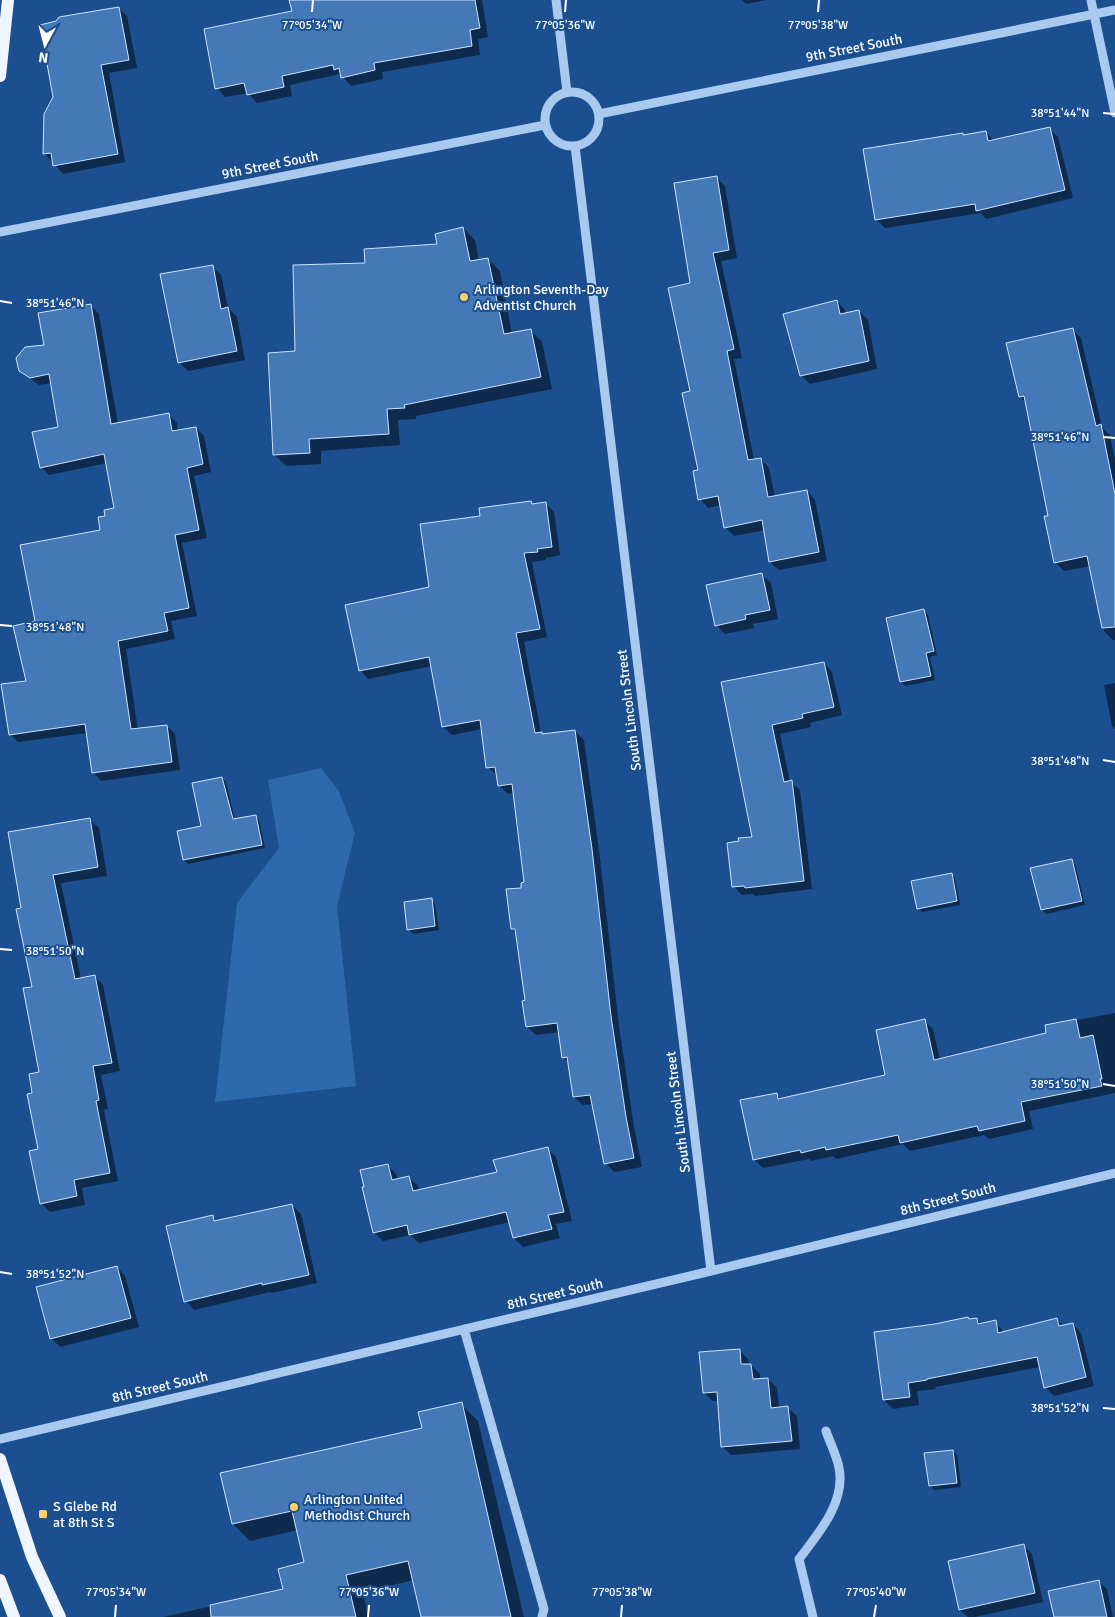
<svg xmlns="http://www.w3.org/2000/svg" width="1115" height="1617" viewBox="0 0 1115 1617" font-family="Signika,sans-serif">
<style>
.green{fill:#2e69ad}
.shadow{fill:#0007}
.building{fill:#4478b7;stroke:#cfe3fa}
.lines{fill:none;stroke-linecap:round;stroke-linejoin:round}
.minor{stroke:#a9c9ee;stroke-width:9}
.major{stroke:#f0f6ff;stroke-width:12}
.ticks{fill:none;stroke:#fff;stroke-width:2}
.poi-dot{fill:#ffd166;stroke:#1b4f8f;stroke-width:2}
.labels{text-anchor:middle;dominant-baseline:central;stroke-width:4;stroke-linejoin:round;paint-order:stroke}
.street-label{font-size:14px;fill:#fff;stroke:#1b4f8f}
.poi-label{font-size:14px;fill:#fff;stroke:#1b4f8f;text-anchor:start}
.ticks-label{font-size:12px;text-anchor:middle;fill:#fff;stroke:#1b4f8f;stroke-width:4;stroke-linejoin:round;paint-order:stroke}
</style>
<rect width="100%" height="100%" fill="#1b4f8f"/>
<path class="green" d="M 321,768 L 339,791 L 355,833 L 337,906 L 356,1086 L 215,1102 L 237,903 L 279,848 L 268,780 Z"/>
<path class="shadow" d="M 304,0 L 482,0 L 488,37 L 478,39 L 480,55 L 382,72 L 383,79 L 351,86 L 340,74 L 290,85 L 292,96 L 257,103 L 248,93 L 225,97 L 217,88 Z
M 742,0 L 766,0 L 746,4 Z
M 118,8 L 127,16 L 137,68 L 109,73 L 125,162 L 63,174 L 44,153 L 55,97 L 56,23 Z
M 1049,128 L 1058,137 L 1073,198 L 986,219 L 981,213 L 885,228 L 876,219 L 962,134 L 965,136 L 986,132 L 994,141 Z
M 716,177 L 725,186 L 737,258 L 721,261 L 742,358 L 734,359 L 754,460 L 761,459 L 769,468 L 775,497 L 807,491 L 815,500 L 827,561 L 779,570 L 770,562 L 765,530 L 734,536 L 725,527 L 721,505 L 708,508 L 700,499 L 699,471 L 692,392 L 691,284 Z
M 463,228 L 475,240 L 479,261 L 488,259 L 500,271 L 512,334 L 530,330 L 542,342 L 552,389 L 416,416 L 416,419 L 398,420 L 400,445 L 321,451 L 321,464 L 286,466 L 274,454 L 297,353 L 366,264 L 438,245 Z
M 212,266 L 221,275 L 228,308 L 237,317 L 245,360 L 188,371 L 179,362 Z
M 837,301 L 845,310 L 846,314 L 859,311 L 868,320 L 877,369 L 810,384 L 801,375 Z
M 91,306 L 99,314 L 118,424 L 168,414 L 177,423 L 178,432 L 196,428 L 204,436 L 211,472 L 194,476 L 207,538 L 182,543 L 197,616 L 171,621 L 175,639 L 126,649 L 138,730 L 167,726 L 175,734 L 180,770 L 101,781 L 93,772 L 87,733 L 18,742 L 10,734 L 27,682 L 37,622 L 102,531 L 115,509 L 107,463 L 49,475 L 41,467 L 59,428 L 51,383 L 39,385 L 20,370 Z
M 1073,330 L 1081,338 L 1102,427 L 1110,435 L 1115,460 L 1115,640 L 1113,640 L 1104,631 L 1091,566 L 1064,571 L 1055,562 L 1049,517 L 1026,403 L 1020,397 Z
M 531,502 L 533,505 L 546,504 L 554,512 L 560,555 L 546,558 L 546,560 L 532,562 L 547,637 L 524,642 L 541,733 L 544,736 L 575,731 L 584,740 L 600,858 L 619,1026 L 634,1127 L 642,1167 L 614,1172 L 606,1163 L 593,1104 L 583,1105 L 574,1097 L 569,1064 L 563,1057 L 560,1032 L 536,1035 L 527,1027 L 526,1001 L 517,933 L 512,929 L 526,883 L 515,793 L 508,794 L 499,785 L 498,776 L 488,767 L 482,729 L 452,735 L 443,727 L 432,666 L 368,679 L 360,670 L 430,588 L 481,517 Z
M 762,575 L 771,583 L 778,619 L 753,624 L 754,628 L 725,634 L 716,625 Z
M 924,611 L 928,615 L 937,655 L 930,657 L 935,680 L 905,686 L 901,682 Z
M 824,663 L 832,672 L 842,715 L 810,723 L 811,727 L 780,734 L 790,782 L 800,790 L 812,889 L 755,896 L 753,894 L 742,895 L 734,887 L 753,838 L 722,683 Z
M 1115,683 L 1115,729 L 1112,726 L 1104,685 Z
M 222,778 L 226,782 L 235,820 L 255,816 L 259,820 L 265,848 L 188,864 L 184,860 L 202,827 Z
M 90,820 L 99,828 L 107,876 L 61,883 L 81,979 L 94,976 L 103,985 L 120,1071 L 101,1075 L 108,1109 L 104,1110 L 118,1181 L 82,1188 L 85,1205 L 50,1212 L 41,1203 L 40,1150 L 34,1094 L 41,1073 L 34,988 L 22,909 Z
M 1071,860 L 1075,864 L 1085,905 L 1046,914 L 1042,910 L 1032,869 Z
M 951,874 L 955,878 L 960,905 L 922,912 L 918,908 Z
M 431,899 L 435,904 L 439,930 L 413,934 L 409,929 Z
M 1115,1013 L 1115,1093 L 1029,1111 L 1033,1129 L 989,1139 L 984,1135 L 910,1151 L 903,1144 L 836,1159 L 833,1156 L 811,1161 L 809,1159 L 763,1168 L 754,1159 L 776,1094 L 781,1099 L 887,1076 L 924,1021 L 933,1029 L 940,1060 L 1048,1034 L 1046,1026 Z
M 547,1149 L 556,1157 L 572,1221 L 556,1224 L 560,1238 L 523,1247 L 514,1238 L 510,1222 L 419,1243 L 410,1235 L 383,1241 L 374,1232 L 387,1165 L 396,1174 L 398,1180 L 409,1178 L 418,1186 L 419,1191 L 498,1173 Z
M 292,1205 L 301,1214 L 317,1283 L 272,1293 L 270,1292 L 194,1310 L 186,1301 L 212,1216 L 218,1222 Z
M 117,1267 L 125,1276 L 139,1327 L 60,1347 L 51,1338 Z
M 977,1319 L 982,1325 L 995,1322 L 1005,1333 L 1057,1319 L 1064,1327 L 1073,1324 L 1081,1333 L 1094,1386 L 1054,1396 L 1045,1387 L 1040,1367 L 935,1387 L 936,1389 L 917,1391 L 919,1405 L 893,1409 L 884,1400 L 970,1320 Z
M 739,1350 L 748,1359 L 749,1365 L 751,1365 L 760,1374 L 760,1379 L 768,1379 L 777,1388 L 779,1408 L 788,1408 L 797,1416 L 800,1449 L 731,1455 L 722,1446 L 718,1401 L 713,1401 L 704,1393 Z
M 461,1404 L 478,1421 L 524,1617 L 422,1617 L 414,1580 L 363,1592 L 368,1617 L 163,1617 L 284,1590 L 305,1563 L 298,1530 L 250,1541 L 233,1524 L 222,1474 L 424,1429 Z
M 953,1451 L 957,1455 L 961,1487 L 934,1490 L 930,1486 L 926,1454 Z
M 1024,1546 L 1032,1554 L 1043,1602 L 975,1617 L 968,1617 L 960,1610 Z
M 1098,1581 L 1107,1589 L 1113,1617 L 1055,1617 Z"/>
<path class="building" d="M 289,0 L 475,0 L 480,28 L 470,30 L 472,46 L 374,63 L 375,70 L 341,78 L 339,68 L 334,70 L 333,65 L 282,76 L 284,87 L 247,95 L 244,83 L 215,89 L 204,29 L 292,11 Z
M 119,7 L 129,60 L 101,65 L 118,154 L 53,166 L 51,153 L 43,154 L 44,114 L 53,97 L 40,25 L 56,21 L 59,17 Z
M 1050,127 L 1065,190 L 976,211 L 975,204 L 875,220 L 863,149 L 963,133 L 963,135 L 986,131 L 988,141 Z
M 717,176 L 729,250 L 713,253 L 734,349 L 727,351 L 748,460 L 761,458 L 768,497 L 807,490 L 819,552 L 769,562 L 762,520 L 724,528 L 718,496 L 698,500 L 693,471 L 698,470 L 682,393 L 690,391 L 668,288 L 690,283 L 674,183 Z
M 463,227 L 470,261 L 488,258 L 504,334 L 531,329 L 541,377 L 404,405 L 405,408 L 387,409 L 389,434 L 309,439 L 310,453 L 273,455 L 268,353 L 295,351 L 293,265 L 365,263 L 364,249 L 437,244 L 435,234 Z
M 213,265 L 221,309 L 228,307 L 237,351 L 178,363 L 160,274 Z
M 837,300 L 840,314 L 859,310 L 869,361 L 800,376 L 783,314 Z
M 91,304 L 111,424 L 169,413 L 172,431 L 196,427 L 203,464 L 187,468 L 199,530 L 175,535 L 189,608 L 164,613 L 168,631 L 118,641 L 131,729 L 167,725 L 172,762 L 92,773 L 85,724 L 9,735 L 1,684 L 26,681 L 13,626 L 35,621 L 20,545 L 100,530 L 98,517 L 105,516 L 104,510 L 114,508 L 104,454 L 40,468 L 32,432 L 58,427 L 49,374 L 30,378 L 19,371 L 16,358 L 25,347 L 44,345 L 38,313 Z
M 1073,328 L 1096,426 L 1101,424 L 1115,494 L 1115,627 L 1102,628 L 1087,556 L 1054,563 L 1044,516 L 1048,516 L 1024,396 L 1019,397 L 1006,343 Z
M 531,501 L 532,504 L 546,502 L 552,547 L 537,549 L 538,552 L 524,553 L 540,629 L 516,633 L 535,733 L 542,732 L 542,734 L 575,730 L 592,849 L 611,1016 L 626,1117 L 634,1158 L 604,1164 L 590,1095 L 573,1097 L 567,1057 L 562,1058 L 557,1023 L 526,1027 L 522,1001 L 525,1000 L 515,929 L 511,929 L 506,889 L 521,888 L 521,883 L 524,882 L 512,784 L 498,786 L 495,767 L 486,768 L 480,720 L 442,727 L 429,657 L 359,671 L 345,605 L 429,587 L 420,524 L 480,516 L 479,508 Z
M 762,573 L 770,610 L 745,615 L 746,619 L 715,626 L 706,585 Z
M 924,609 L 934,651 L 926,653 L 931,676 L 900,682 L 886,618 Z
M 824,662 L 834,707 L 802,714 L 803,718 L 772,725 L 784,782 L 792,780 L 804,881 L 745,888 L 744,886 L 732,887 L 727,843 L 739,841 L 738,838 L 752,837 L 721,682 Z
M 222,777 L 233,819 L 256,815 L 262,845 L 183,860 L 177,831 L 201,826 L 192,783 Z
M 90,818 L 98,867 L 53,875 L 75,979 L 95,975 L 112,1063 L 93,1066 L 99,1100 L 96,1101 L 110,1173 L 74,1180 L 77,1196 L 40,1204 L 29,1151 L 38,1149 L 27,1094 L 32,1093 L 29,1074 L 39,1072 L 23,988 L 32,987 L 16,909 L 21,908 L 8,832 Z
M 1072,859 L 1082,901 L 1041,910 L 1030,868 Z
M 952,873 L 957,901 L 917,909 L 911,881 Z
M 432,898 L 435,926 L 407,930 L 404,902 Z
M 925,1019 L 934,1060 L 1046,1033 L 1045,1025 L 1076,1019 L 1080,1038 L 1093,1035 L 1102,1079 L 1100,1079 L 1102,1086 L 1021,1102 L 1025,1121 L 979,1131 L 977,1126 L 900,1143 L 898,1135 L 826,1150 L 825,1147 L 801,1153 L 800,1150 L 753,1160 L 740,1100 L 777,1093 L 778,1099 L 885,1075 L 876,1030 Z
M 548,1147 L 564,1212 L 548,1215 L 552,1229 L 513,1238 L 506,1212 L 409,1235 L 407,1225 L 373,1233 L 362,1187 L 364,1187 L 360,1170 L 388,1164 L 392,1180 L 409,1176 L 413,1191 L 497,1172 L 493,1160 Z
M 292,1204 L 309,1275 L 262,1285 L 262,1283 L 184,1302 L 166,1226 L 213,1215 L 214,1221 Z
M 117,1266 L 131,1318 L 50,1339 L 36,1287 Z
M 968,1317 L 969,1319 L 977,1318 L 978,1324 L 996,1320 L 998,1333 L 1057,1318 L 1059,1326 L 1073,1323 L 1086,1377 L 1044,1388 L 1037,1357 L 927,1379 L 927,1380 L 908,1383 L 910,1397 L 883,1400 L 874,1332 L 935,1324 Z
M 740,1349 L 741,1364 L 751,1364 L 753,1379 L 768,1378 L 771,1408 L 788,1406 L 792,1441 L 721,1447 L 717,1392 L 703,1393 L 699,1352 Z
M 462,1402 L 511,1617 L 421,1617 L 408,1561 L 346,1575 L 356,1617 L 211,1617 L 210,1605 L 283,1589 L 278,1569 L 304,1562 L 292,1511 L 232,1524 L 220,1473 L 422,1428 L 418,1412 Z
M 953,1450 L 957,1483 L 929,1486 L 924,1453 Z
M 1024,1544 L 1035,1593 L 959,1610 L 948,1561 Z
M 1099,1580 L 1107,1617 L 1054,1617 L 1048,1591 Z"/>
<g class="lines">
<path class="minor" d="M 556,0 L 567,92
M 1091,0 L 1115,113
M545 119a27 27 0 1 1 54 0a27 27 0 1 1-54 0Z
M 599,114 L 1115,10
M 575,146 L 711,1271
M 0,232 L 545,125
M 464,1329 L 544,1609 L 542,1617
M 0,1439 L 711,1271 L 1115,1173
M 813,1617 L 799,1559 C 818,1534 846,1502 839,1468 C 837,1456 830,1443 826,1431"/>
<path class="major" d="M 0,76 L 8,0
M 0,1459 L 32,1557 L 60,1617
M 0,1580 L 14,1617"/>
</g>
<path class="ticks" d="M 312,12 L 313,0M 565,12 L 566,0M 818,12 L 819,0M 1103,113 L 1115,114M 0,301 L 12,303M 1103,437 L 1115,438M 0,625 L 12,626M 1103,760 L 1115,762M 0,949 L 12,950M 1103,1084 L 1115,1086M 0,1272 L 12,1274M 1103,1408 L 1115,1409M 115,1617 L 116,1605M 368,1617 L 369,1605M 621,1617 L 622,1605M 874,1617 L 876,1605"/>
<g class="poi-dot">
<circle cx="464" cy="297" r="5"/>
<circle cx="294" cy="1507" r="5"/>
<rect x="38" y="1509" width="10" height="10" rx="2.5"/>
</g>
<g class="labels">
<g class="street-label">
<text transform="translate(854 48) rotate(-11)">9th Street South</text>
<text transform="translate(270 165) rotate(-11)">9th Street South</text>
<text transform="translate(629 710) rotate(-97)">South Lincoln Street</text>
<text transform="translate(678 1112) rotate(-97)">South Lincoln Street</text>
<text transform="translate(948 1199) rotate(-14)">8th Street South</text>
<text transform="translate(555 1294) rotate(-13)">8th Street South</text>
<text transform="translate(160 1387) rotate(-13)">8th Street South</text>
</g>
<g class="poi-label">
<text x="474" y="289">Arlington Seventh-Day<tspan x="474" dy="16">Adventist Church</tspan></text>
<text x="304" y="1499">Arlington United<tspan x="304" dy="16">Methodist Church</tspan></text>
<text x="53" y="1506">S Glebe Rd<tspan x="53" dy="16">at 8th St S</tspan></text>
</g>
</g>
<g class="ticks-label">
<text x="312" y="29">77°05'34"W</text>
<text x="565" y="29">77°05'36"W</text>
<text x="818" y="29">77°05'38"W</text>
<text x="1060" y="117">38°51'44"N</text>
<text x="55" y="307">38°51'46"N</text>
<text x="1060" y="441">38°51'46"N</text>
<text x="55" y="631">38°51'48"N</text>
<text x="1060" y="765">38°51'48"N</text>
<text x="55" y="955">38°51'50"N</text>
<text x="1060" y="1088">38°51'50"N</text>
<text x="55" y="1278">38°51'52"N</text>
<text x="1060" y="1412">38°51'52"N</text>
<text x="116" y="1596">77°05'34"W</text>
<text x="369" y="1596">77°05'36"W</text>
<text x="622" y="1596">77°05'38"W</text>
<text x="876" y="1596">77°05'40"W</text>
</g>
<g transform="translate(45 45) rotate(187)" stroke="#1b4f8f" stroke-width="4" paint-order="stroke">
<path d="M0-4L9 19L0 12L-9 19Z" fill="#ffffff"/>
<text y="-8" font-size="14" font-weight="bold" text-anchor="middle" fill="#ffffff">N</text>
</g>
</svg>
